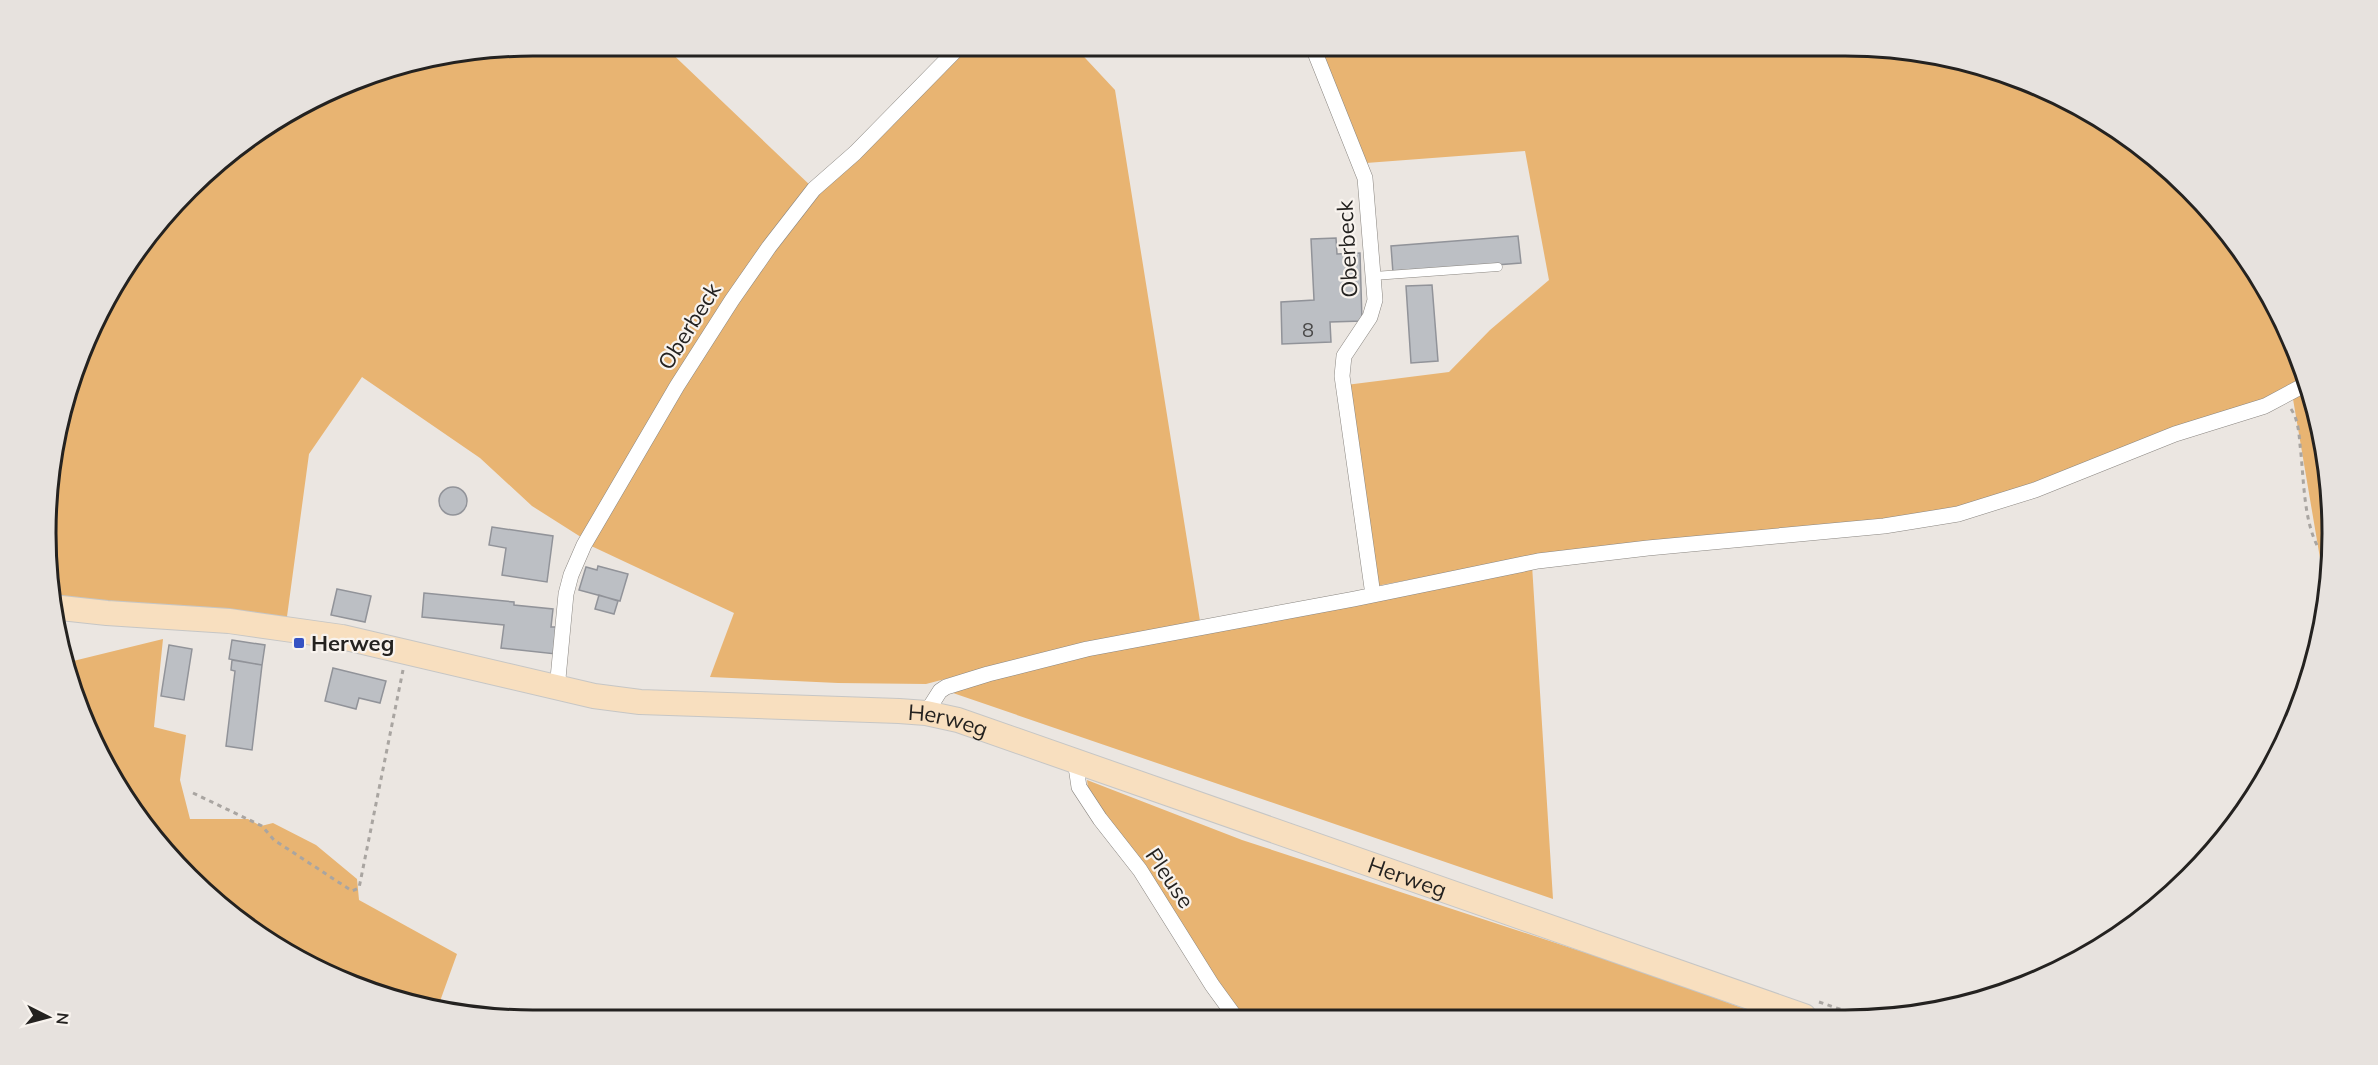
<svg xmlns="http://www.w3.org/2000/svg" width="2378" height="1065" viewBox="0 0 2378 1065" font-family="Mulish,sans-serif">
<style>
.green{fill:#e8b472}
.building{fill:#bcbfc4;stroke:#919399;stroke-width:1.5}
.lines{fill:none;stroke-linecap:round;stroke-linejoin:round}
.service-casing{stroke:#8a8681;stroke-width:9}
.minor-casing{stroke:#8a8681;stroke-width:16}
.primary-casing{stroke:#c6c6c5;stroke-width:26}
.path{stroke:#a9a5a1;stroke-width:3;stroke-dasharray:4.5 4.5;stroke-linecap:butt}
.service{stroke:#fff;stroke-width:8}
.minor{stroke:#fff;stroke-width:15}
.primary{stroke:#f8dfbf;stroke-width:24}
.poi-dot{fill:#3552c3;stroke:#f8f3ee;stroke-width:2}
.labels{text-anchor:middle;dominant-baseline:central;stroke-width:4.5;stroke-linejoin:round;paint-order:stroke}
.number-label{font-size:20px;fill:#4a4949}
.street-label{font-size:22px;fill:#242220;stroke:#f8f3ee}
.poi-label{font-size:22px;font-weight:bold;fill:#242220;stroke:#f8f3ee;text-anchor:start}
.rim{fill:none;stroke:#242220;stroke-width:3}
</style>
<rect width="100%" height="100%" fill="#ebe6e1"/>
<path class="green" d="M 533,45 L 663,45 L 813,188 L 584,539 L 532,506 L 480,458 L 362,377 L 309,454 L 286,624 L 49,596 L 54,438 L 110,288 L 211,166 L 288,110 L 375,71 Z
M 965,45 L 1073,45 L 1115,90 L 1200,621 L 1033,656 L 926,684 L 838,683 L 710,677 L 734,613 L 587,544 L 679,388 L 816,191 Z
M 1314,45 L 1846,45 L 2003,71 L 2090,110 L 2167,166 L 2232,236 L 2283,317 L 2307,382 L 2053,481 L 1964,507 L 1827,528 L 1515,560 L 1376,586 L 1346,385 L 1449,372 L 1490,330 L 1549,280 L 1525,151 L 1366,163 Z
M 2309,387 L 2316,407 L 2332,501 L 2330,562 L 2321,564 L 2293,399 Z
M 1532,565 L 1553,899 L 953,693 L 1032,665 Z
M 163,639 L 154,727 L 186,735 L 180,780 L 190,819 L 248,819 L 261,826 L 273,823 L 316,845 L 357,879 L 359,900 L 457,954 L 439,1004 L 375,994 L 289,955 L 211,899 L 110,776 L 71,690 L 65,663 Z
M 1087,780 L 1242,840 L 1647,973 L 1764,1016 L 1242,1018 L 1104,817 L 1088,788 Z"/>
<path class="building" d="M 1518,236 L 1521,263 L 1393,273 L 1391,246 Z
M 1336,238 L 1337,254 L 1360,253 L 1362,321 L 1330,322 L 1331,342 L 1282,344 L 1281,302 L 1314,300 L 1311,239 Z
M 1432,285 L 1438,361 L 1411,363 L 1406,286 Z
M439 501a14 14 0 1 1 28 0a14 14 0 1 1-28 0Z
M 492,527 L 553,536 L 547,582 L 502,575 L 506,548 L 489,545 Z
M 598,566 L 628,574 L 620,601 L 579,590 L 586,567 L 597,570 Z
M 337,589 L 371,596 L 365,622 L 331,615 Z
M 424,593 L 514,602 L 514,605 L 553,609 L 551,627 L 559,627 L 556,654 L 501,648 L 504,625 L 422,617 Z
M 599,595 L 618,601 L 614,614 L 595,609 Z
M 232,640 L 265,645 L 262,665 L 229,659 Z
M 169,645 L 192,649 L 184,700 L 161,696 Z
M 232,660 L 262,665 L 252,750 L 226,746 L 235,671 L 231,670 Z
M 333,668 L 386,681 L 380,703 L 359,698 L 356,709 L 325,701 Z"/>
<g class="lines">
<g class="service-casing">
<path id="service" d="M 1374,276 L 1498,267"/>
</g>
<g class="minor-casing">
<path id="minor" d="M 1312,45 L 1365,178 L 1375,300 L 1370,317 L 1344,356 L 1342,376 L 1373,595
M 557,689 L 566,594 L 571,575 L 584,545 L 677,386 L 732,300 L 769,247 L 814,189 L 855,153 L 961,45
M 926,713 L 940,691 L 946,687 L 988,674 L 1087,649 L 1354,599 L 1538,561 L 1648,548 L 1884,526 L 1958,514 L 2035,490 L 2175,434 L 2265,406 L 2308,383
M 1075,760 L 1079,787 L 1100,819 L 1140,870 L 1212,985 L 1236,1018"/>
</g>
<g class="primary-casing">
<g id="primary">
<path id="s1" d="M 52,607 L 107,613 L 229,621 L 342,637 L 594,696 L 640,702 L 899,711 L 926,713 L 958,720 L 1804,1016"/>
</g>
</g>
<path class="path" d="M 2291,409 C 2298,419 2299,433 2300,445 C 2304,477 2303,521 2319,549
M 193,793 L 262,826 L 274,840 L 352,891 L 359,888 L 403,670
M 1819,1002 L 1860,1016"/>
<use href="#service" class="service"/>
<use href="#minor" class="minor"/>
<use href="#primary" class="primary"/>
</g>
<rect class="poi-dot" x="293" y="637" width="12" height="12" rx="3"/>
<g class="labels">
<g class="number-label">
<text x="1308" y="329">8</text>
</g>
<g class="street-label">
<text transform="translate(1347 249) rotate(-93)">Oberbeck</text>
<text transform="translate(689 326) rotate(-58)">Oberbeck</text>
<text stroke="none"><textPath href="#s1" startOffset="906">Herweg</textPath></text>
<text transform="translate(1170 878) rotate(56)">Pleuse</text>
<text stroke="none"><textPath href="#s1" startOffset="1392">Herweg</textPath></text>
</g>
<g class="poi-label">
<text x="311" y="643">Herweg</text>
</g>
</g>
<path d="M0 0H2378V1065H0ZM533 56H1845A477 477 0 0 1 2322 533V533A477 477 0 0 1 1845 1010H533A477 477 0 0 1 56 533V533A477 477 0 0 1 533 56Z" fill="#e7e2de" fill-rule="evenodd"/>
<path class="rim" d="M533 56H1845A477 477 0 0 1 2322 533V533A477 477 0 0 1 1845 1010H533A477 477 0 0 1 56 533V533A477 477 0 0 1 533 56Z"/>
<g transform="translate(48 1017) rotate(96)" stroke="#f8f3ee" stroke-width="4.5" paint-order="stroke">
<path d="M0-4.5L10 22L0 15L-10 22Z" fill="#242220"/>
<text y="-9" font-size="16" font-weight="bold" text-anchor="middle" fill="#242220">N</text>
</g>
</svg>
